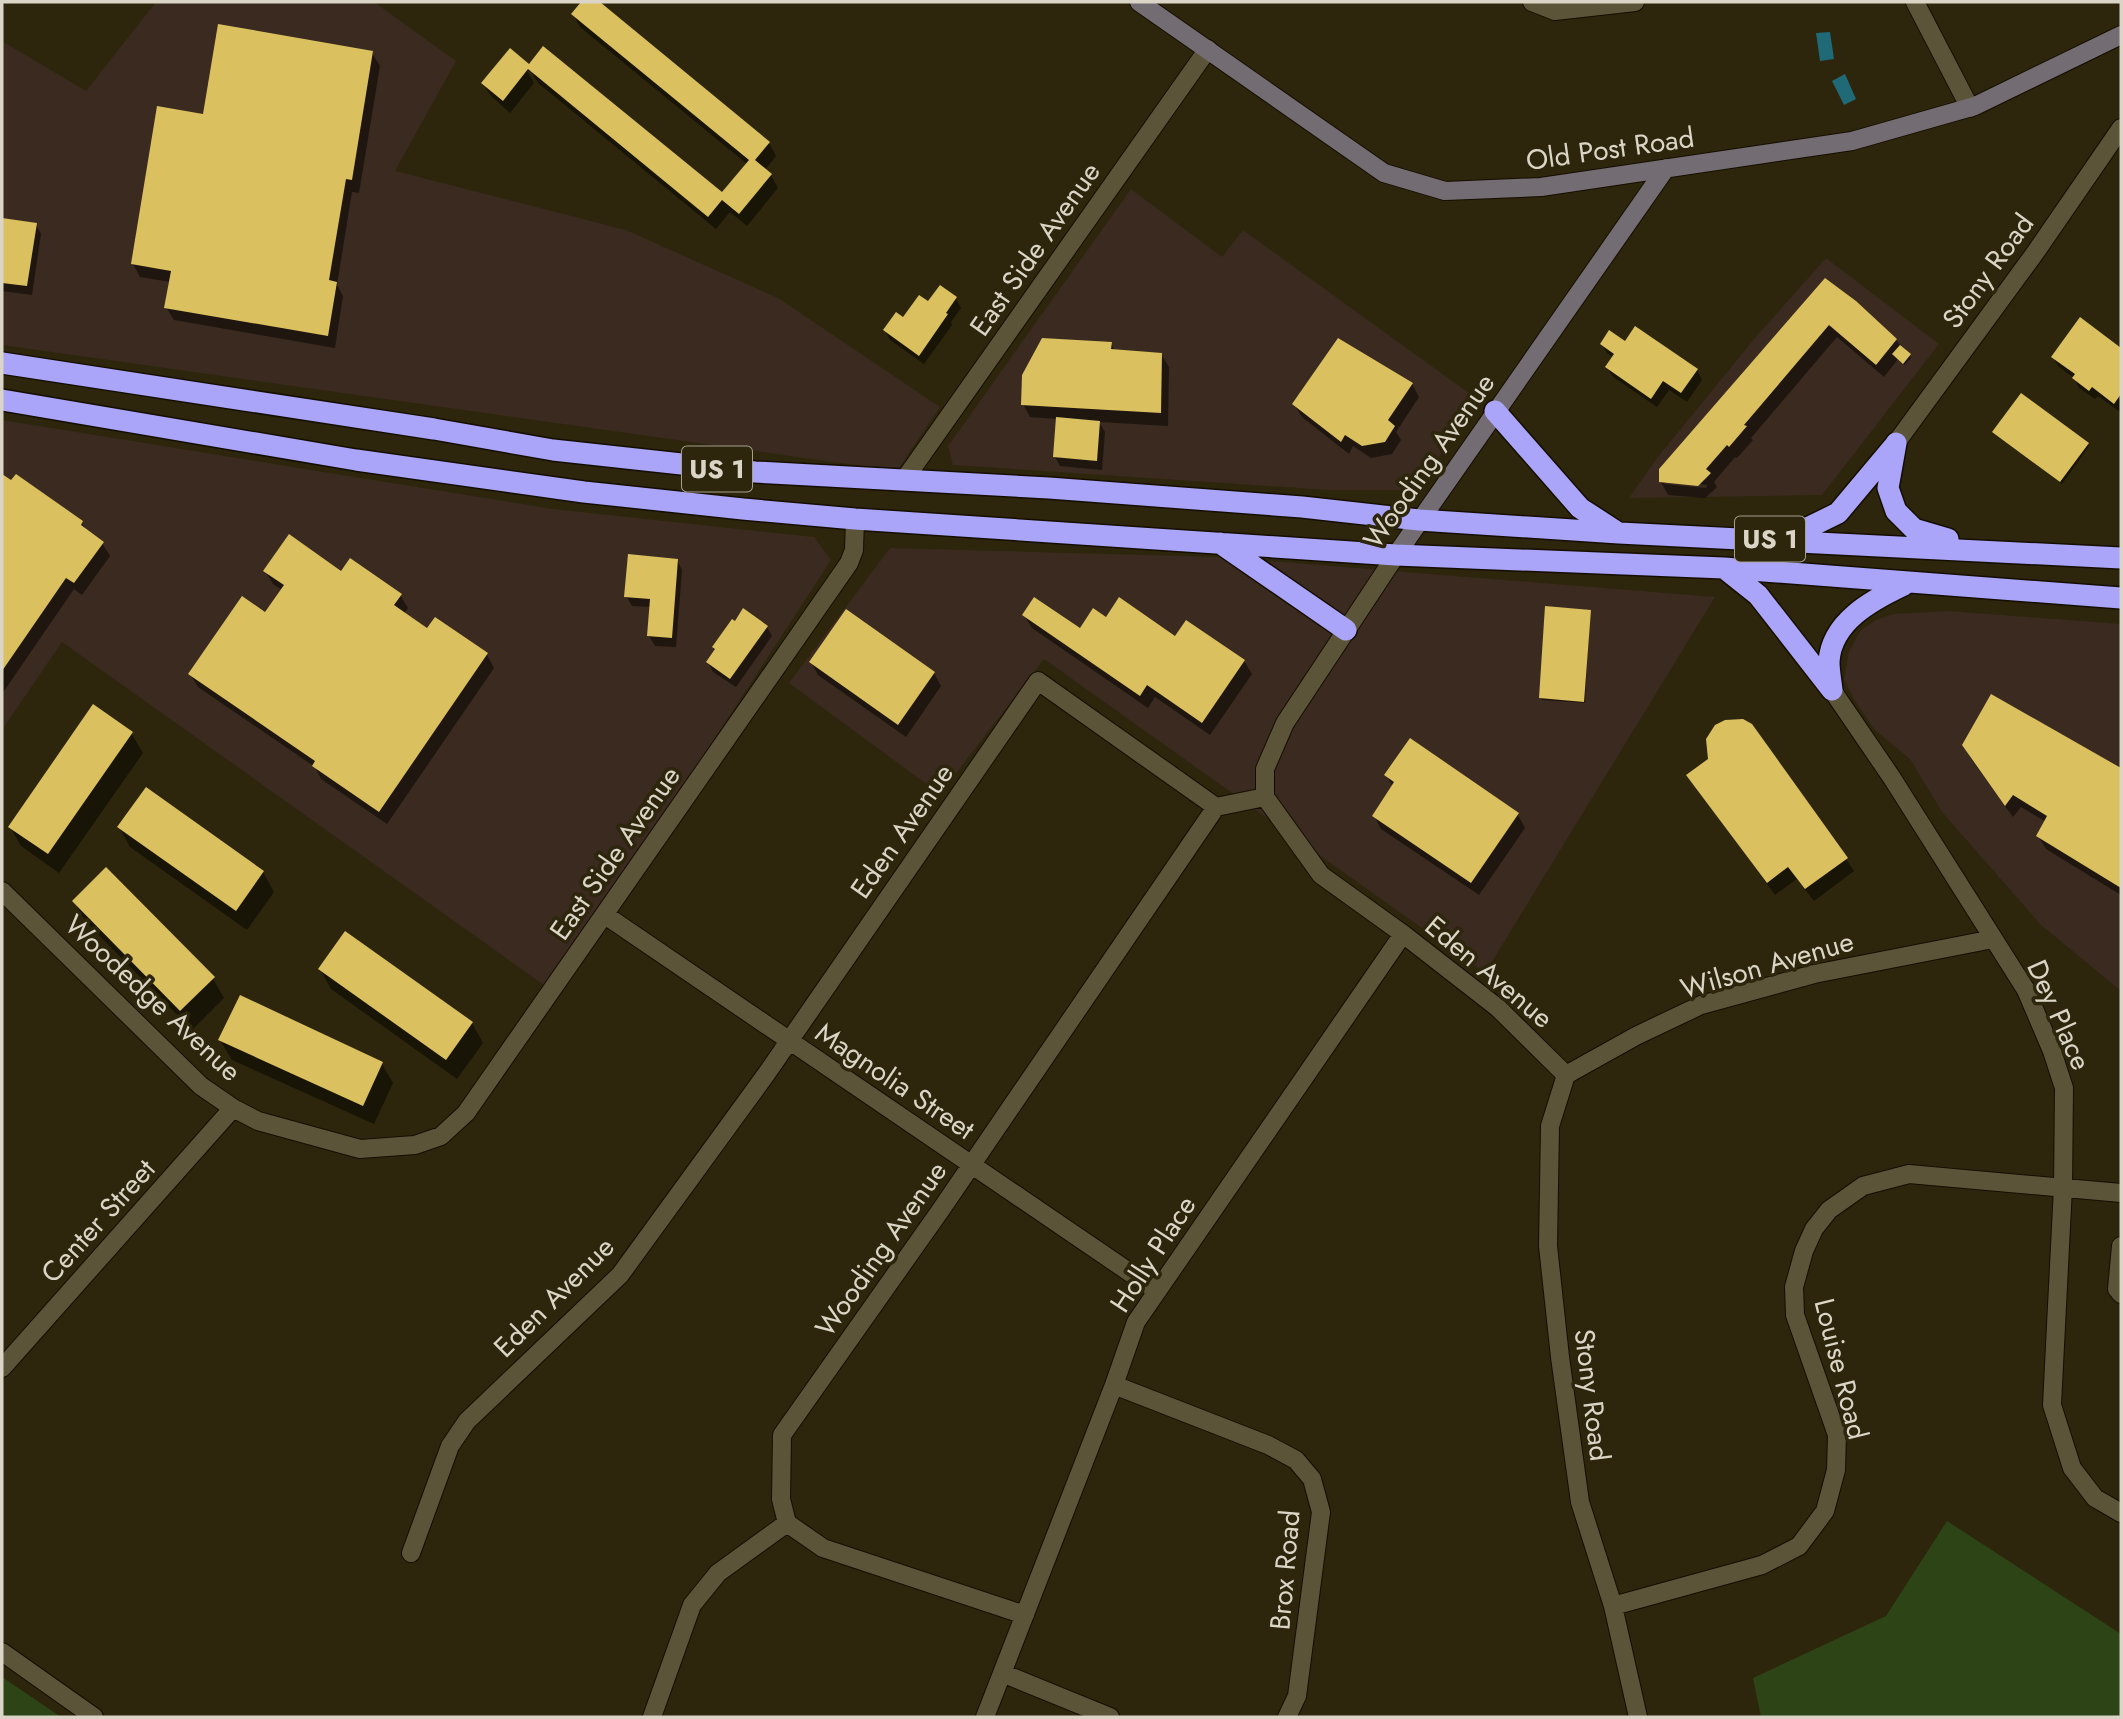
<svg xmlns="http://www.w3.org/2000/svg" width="2123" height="1719" viewBox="0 0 2123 1719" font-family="Jost,sans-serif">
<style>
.commercial{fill:#3a2a1f}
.green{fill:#2d4416}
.water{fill:#206976}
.shadow{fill:#0007;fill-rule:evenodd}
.building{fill:#dbc05f}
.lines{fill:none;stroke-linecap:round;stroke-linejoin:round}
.street-casing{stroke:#150e00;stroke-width:20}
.secondary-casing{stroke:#150e00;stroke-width:20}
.highway-casing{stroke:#150e00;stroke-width:24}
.street{stroke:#5c5439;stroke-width:18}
.secondary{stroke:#736c72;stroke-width:18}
.highway{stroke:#aaa5f8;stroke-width:21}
.labels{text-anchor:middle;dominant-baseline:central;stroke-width:7;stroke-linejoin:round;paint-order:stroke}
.shield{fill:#2d260c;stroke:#a6a08e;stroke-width:2}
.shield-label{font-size:26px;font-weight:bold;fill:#dad5c6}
.street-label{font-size:28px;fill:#dad5c6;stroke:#2d260c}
</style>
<rect width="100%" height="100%" fill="#2d260c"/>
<path class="commercial" d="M 156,2 L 374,2 L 456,61 L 395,171 L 626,230 L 778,298 L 940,407 L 897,471 L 2,345 L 2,41 L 86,91 Z
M 1131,189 L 1222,257 L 1243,230 L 1473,396 L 1421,490 L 1329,490 L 953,465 L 948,446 Z
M 1826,258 L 1939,344 L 1822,495 L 1629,498 L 1657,458 L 1755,338 Z
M 2,420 L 553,509 L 814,537 L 831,560 L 551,990 L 62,642 L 2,730 Z
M 890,548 L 1219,557 L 1715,597 L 1485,973 L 1044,659 L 940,794 L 789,683 Z
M 1948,611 L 2121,624 L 2121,991 L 2041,925 L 1942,812 L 1910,759 L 1875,730 L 1855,701 L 1844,680 L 1849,651 L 1861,630 L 1876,620 L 1893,614 Z"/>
<path class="green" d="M 1947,1521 L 2121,1634 L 2121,1717 L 1761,1717 L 1753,1678 L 1886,1616 Z
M 2,1677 L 61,1717 L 2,1717 Z"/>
<path class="water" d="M 1830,32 L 1834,59 L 1820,61 L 1816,33 Z
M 1845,74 L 1856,99 L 1844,105 L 1832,81 Z"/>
<path class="shadow" d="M 583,2 L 602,2 L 600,4 L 769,143 L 776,156 L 765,170 L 771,175 L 778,188 L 747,226 L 730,212 L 716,229 L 538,83 L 531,71 L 527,71 L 534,83 L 510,113 L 491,96 L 483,84 L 529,66 L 722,195 L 747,164 L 580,27 L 573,14 Z
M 372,53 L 380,66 L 359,193 L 352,192 L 337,285 L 343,296 L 335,348 L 174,320 L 166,307 L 170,282 L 140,277 L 133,264 L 204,116 Z
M 4,220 L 36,225 L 41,234 L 32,295 L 2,291 Z
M 1825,280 L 1896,340 L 1911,358 L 1905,365 L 1898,359 L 1884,377 L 1837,337 L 1751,438 L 1753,440 L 1737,458 L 1735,457 L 1714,482 L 1717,487 L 1705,498 L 1668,495 L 1661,482 ZM 1667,481 L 1707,485 L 1706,488 L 1664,484 Z
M 956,299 L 961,308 L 951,322 L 952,325 L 924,364 L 890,340 L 885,330 L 929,304 Z
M 2080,320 L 2121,350 L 2120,412 L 2098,396 L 2095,399 L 2079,388 L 2074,378 L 2058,366 L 2053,357 Z
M 1625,343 L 1697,370 L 1702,380 L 1687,402 L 1669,390 L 1657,407 L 1613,377 L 1607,368 L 1614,358 L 1607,353 L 1602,344 Z
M 1111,344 L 1115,351 L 1161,354 L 1169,367 L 1168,426 L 1099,422 L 1105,432 L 1102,470 L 1060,466 L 1055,457 L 1057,419 L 1030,417 L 1023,404 Z
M 1412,384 L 1419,397 L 1396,432 L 1401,440 L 1392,454 L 1371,458 L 1353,446 L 1349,454 L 1302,417 L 1294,404 Z
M 1994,432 L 2088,444 L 2089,446 L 2062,484 Z
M 2,476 L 82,523 L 87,532 L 102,543 L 110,556 L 82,595 L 74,589 L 2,694 Z
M 677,560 L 682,570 L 676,647 L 655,646 L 649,636 L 651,607 L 632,606 L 626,596 Z
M 265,571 L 342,573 L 400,595 L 408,608 L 404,614 L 428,631 L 487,655 L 494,668 L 387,824 L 321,779 L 315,767 L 198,687 L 190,674 L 266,614 L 282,590 L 273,584 Z
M 1590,611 L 1585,703 L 1542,700 L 1541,698 Z
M 1024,615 L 1080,631 L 1106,619 L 1176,638 L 1187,622 L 1244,661 L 1252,674 L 1210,735 L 1155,697 L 1148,708 L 1032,628 Z
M 767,627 L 772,636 L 736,687 L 713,672 L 708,662 L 716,651 L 714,647 Z
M 811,662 L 934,673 L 941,686 L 906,737 L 818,675 Z
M 1992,696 L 2121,770 L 2121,895 L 2046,849 L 2038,836 L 2046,822 L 2021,807 L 2013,817 L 1971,759 L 1964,745 Z
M 131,733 L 143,753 L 59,873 L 21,846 L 10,827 Z
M 1710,760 L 1846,859 L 1854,871 L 1814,901 L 1797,879 L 1775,895 L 1688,776 Z
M 1386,775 L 1518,815 L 1525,828 L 1479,895 L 1381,829 L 1374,816 L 1393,787 Z
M 119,827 L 263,872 L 274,892 L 247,930 L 130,847 Z
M 74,901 L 213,979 L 224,998 L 192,1030 L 85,921 Z
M 320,969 L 472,1023 L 483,1043 L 457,1079 L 331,989 Z
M 220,1040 L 382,1064 L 393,1083 L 374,1124 L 232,1060 Z"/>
<path class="building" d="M 581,2 L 600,2 L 770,142 L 755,160 L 772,174 L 739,214 L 722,200 L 708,217 L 528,69 L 503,101 L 481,83 L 510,48 L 529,64 L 543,46 L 722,192 L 749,160 L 571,14 Z
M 218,24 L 373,51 L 352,180 L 346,179 L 329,280 L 337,282 L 328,336 L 164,308 L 171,271 L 131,264 L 157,106 L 203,114 Z
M 2,218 L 37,223 L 27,286 L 2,283 Z
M 1825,278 L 1856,301 L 1897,339 L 1876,365 L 1829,325 L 1744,425 L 1747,426 L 1729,447 L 1727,445 L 1706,469 L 1711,473 L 1698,486 L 1659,482 L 1659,469 Z
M 940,285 L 957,297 L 946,313 L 948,314 L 919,356 L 883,330 L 896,312 L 903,317 L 919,295 L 928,301 Z
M 2080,317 L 2121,348 L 2121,394 L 2114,404 L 2092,387 L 2089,391 L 2072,378 L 2075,374 L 2051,357 Z
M 1635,326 L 1698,369 L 1681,393 L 1663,381 L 1651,399 L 1605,367 L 1614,354 L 1600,344 L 1609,330 L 1625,341 Z
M 1042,338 L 1112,342 L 1111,349 L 1162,353 L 1161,413 L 1021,405 L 1022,375 Z
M 1338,338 L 1413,383 L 1388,420 L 1395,426 L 1385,442 L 1362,446 L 1345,435 L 1341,442 L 1292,404 Z
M 1900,345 L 1911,354 L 1903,364 L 1892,354 Z
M 2021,393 L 2089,443 L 2060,482 L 1992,432 Z
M 1056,417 L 1100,421 L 1097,461 L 1053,457 Z
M 2,474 L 11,480 L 16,474 L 83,521 L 81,525 L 104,542 L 74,583 L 66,578 L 2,671 Z
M 289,534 L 341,571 L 350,558 L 402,594 L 394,605 L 427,628 L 435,617 L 488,653 L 379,812 L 312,766 L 315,761 L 188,674 L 242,596 L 265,612 L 284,585 L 263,571 Z
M 628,554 L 678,559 L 672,638 L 647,636 L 650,599 L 624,597 Z
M 1034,597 L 1080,628 L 1093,608 L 1106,617 L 1119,597 L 1175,636 L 1186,620 L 1245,660 L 1202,723 L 1147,685 L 1140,696 L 1022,615 Z
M 1545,606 L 1591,610 L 1584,702 L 1539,698 Z
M 743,608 L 768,626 L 730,679 L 706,662 L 715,649 L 712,647 L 732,619 L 735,621 Z
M 846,609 L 935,672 L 898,725 L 809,662 Z
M 1991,694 L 2121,768 L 2121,888 L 2036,836 L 2047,816 L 2013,795 L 2005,806 L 1962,745 Z
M 93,704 L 133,732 L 48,854 L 8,827 Z
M 1743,719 L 1752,724 L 1848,858 L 1805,889 L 1788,867 L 1767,883 L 1686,775 L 1708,759 L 1706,739 L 1715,725 L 1725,720 Z
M 1410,738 L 1519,813 L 1471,883 L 1372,816 L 1394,782 L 1384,775 Z
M 146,787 L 264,871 L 236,911 L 117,827 Z
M 106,867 L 215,977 L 180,1011 L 72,901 Z
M 345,931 L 473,1022 L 446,1060 L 318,969 Z
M 240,995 L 383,1062 L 363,1106 L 218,1040 Z"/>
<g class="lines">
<g class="street-casing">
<path id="street" d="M 1532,2 L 1555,11 L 1635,2
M 1915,2 L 1970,108
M 1896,443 L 2035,253 L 2121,128
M 904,480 L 1208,49
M 1832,690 L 1892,778 L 2026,990 L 2052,1051 L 2064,1088 L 2063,1187 L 2052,1405 L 2072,1468 L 2095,1498 L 2121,1513
M 1265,797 L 1265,769 L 1285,723 L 1396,555
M 2,891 L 201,1086 L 233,1108 L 258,1121 L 360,1149 L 415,1145 L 441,1136 L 466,1113 L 849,563 L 854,550 L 855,519
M 605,915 L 1157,1291
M 1566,1075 L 1550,1126 L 1548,1246 L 1560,1357 L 1580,1502 L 1613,1606 L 1638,1717
M 1566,1075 L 1636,1036 L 1701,1005 L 1814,974 L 1993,939
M 2121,1246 L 2117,1289 L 2121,1294
M 2,1368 L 233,1108
M 1114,1385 L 1268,1445 L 1296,1460 L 1312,1479 L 1321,1512 L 1297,1696 L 1287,1717
M 411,1553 L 450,1446 L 467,1421 L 620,1275 L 767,1073 L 1038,681 L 1216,807 L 1265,797 L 1321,875 L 1403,934 L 1498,1008 L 1566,1075
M 1613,1606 L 1762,1565 L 1799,1546 L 1825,1511 L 1836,1470 L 1837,1435 L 1795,1315 L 1794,1287 L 1804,1251 L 1814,1229 L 1829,1210 L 1863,1186 L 1909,1174 L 2121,1193
M 1025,1615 L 823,1548 L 787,1523 L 781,1499 L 782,1435 L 940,1211 L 1216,807
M 2,1652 L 94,1717
M 1002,1673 L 1110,1717
M 652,1717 L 692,1605 L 718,1573 L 787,1523
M 985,1717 L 1114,1385 L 1136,1322 L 1403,934"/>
</g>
<g class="secondary-casing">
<path id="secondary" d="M 1139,2 L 1384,173 L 1445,191 L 1541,187 L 1852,141 L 1975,106 L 2121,35
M 1396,555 L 1666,168"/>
</g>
<g class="highway-casing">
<path id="highway" d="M 2,363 L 434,429 L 553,450 L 755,472 L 1049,488 L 1302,507 L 1419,520 L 1619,533 L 2121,558
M 2,400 L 356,460 L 584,492 L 743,509 L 855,519 L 1396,555 L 1724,568 L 2121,598
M 1495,411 L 1580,508 L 1617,532
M 1896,443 L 1888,488 L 1896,511 L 1914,529 L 1948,539
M 1787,538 L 1838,513 L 1895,445
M 1220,543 L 1346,630
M 1724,568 L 1758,595 L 1832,690
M 1832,690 C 1831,681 1829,671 1829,662 C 1831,622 1872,600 1904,585"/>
</g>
<use href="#street" class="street"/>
<use href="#secondary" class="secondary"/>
<use href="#highway" class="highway"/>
</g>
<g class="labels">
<g class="shield">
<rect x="682" y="446.5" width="70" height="45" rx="5"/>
<rect x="1735" y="516.5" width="70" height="45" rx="5"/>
</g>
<g class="shield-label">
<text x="717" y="469">US 1</text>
<text x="1770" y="539">US 1</text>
</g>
<g class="street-label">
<text transform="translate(1610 149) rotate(-8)">Old Post Road</text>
<text transform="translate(1035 249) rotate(-55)">East Side Avenue</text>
<text transform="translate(1988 271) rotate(-54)">Stony Road</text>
<text transform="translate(1429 461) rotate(-55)">Wooding Avenue</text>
<text transform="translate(902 831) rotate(-55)">Eden Avenue</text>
<text transform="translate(615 853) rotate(-55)">East Side Avenue</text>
<text transform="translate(1767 965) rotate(-16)">Wilson Avenue</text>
<text transform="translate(1489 972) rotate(40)">Eden Avenue</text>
<text transform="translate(153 998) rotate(43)">Woodedge Avenue</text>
<text transform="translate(2059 1015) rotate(66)">Dey Place</text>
<text transform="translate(895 1081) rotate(34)">Magnolia Street</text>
<text transform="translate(98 1221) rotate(-48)">Center Street</text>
<text transform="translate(881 1249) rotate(-55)">Wooding Avenue</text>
<text transform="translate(1153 1254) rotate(-57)">Holly Place</text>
<text transform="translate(554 1297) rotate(-45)">Eden Avenue</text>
<text transform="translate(1841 1369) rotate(76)">Louise Road</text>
<text transform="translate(1592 1395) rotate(83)">Stony Road</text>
<text transform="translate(1285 1570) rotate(-85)">Brox Road</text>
</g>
</g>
<rect width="2123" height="1719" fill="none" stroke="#dad5c6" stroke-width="7"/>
</svg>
